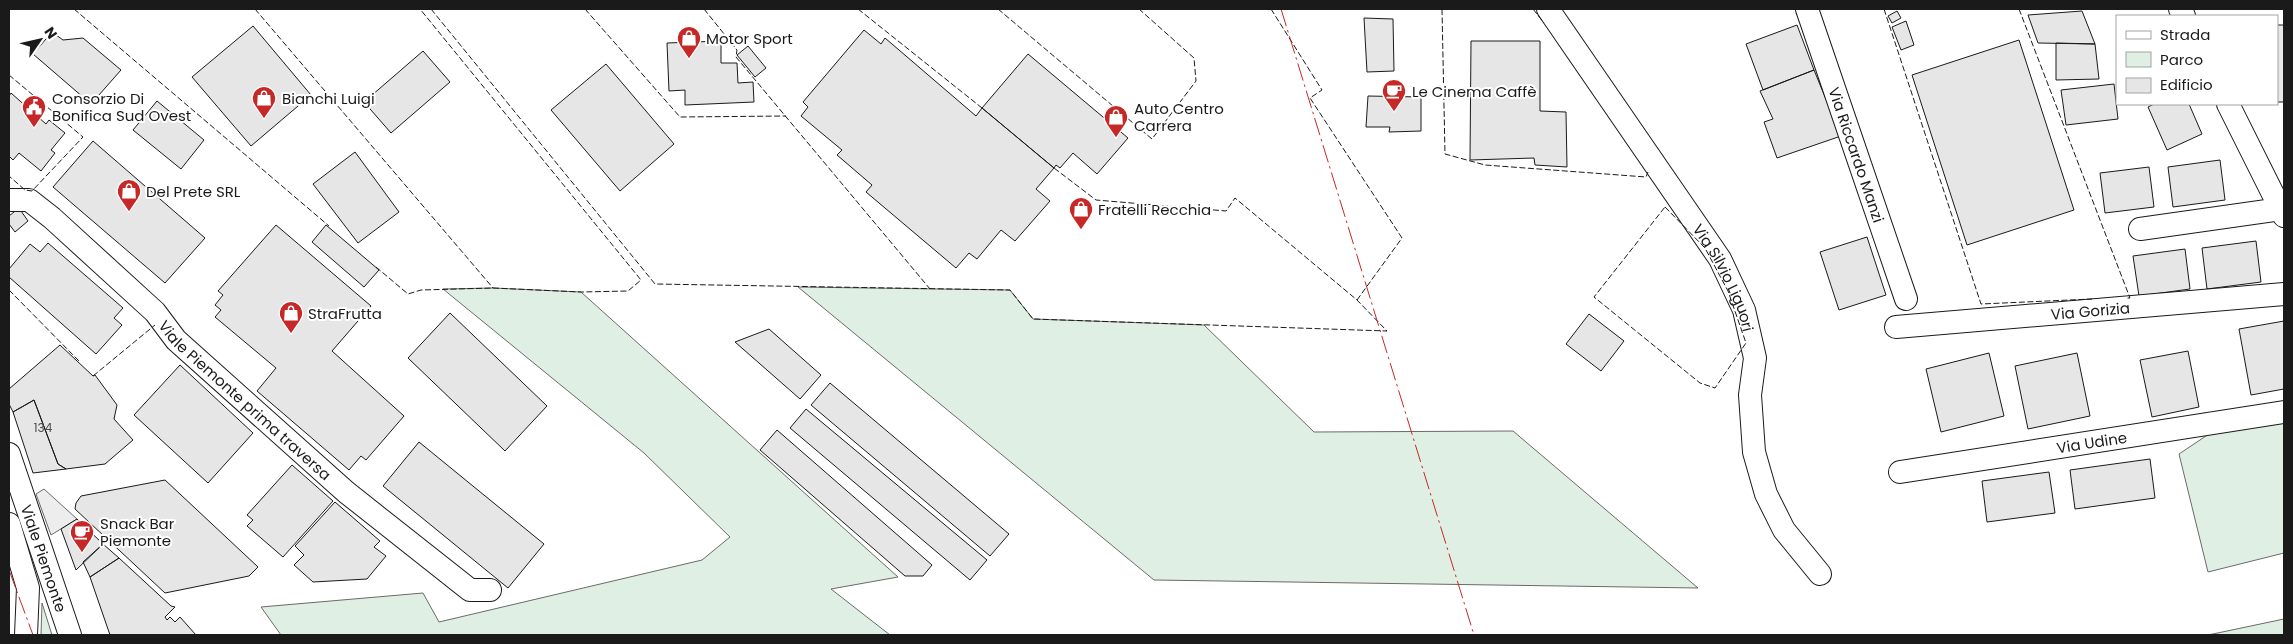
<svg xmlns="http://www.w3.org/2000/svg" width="2293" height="644" viewBox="0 0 2293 644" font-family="Poppins,sans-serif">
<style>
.green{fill:#e0efe3;stroke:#6a6a6a}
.parking{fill:#ededed;stroke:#6a6a6a}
.building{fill:#e6e6e6;stroke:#1a1a1a}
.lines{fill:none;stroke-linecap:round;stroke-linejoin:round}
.minor-casing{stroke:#1a1a1a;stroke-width:24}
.minor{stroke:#fff;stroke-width:22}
.fence{stroke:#1a1a1a;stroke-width:1;stroke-dasharray:6 2.5;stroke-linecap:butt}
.power{stroke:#c62828;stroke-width:1;stroke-dasharray:18 4 2.5 4;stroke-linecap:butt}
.labels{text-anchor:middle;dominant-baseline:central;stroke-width:4;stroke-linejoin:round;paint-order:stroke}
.number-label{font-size:12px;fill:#4d4d4d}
.poi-label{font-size:15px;fill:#1a1a1a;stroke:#fff;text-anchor:start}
.street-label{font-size:15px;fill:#1a1a1a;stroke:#fff}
</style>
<rect width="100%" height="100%" fill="#fff"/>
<path class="green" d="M 798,287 L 1010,290 L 1033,319 L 1204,325 L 1314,432 L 1513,431 L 1698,588 L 1154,580 Z
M 493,288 L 581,292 L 898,577 L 831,589 L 890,635 L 281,635 L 261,607 L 423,593 L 439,622 L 702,560 L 730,537 L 644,453 L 443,289 Z
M 2284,422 L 2284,553 L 2208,572 L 2179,454 L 2212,432 Z
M 42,603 L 52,635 L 41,635 Z
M 2284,619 L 2284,635 L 2208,635 Z"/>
<path class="parking" d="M 44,489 L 77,519 L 51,535 L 36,494 Z"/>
<path class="building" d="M 1897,11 L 1901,18 L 1892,23 L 1888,16 Z
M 2082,11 L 2095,44 L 2038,43 L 2028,15 Z
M 1364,18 L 1393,19 L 1394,71 L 1367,72 Z
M 1906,21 L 1914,45 L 1901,50 L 1892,27 Z
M 1797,25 L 1814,70 L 1763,90 L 1746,44 Z
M 2277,25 L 2284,25 L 2284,102 L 2277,102 Z
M 253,26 L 311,95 L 251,146 L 192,77 Z
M 864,30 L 881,44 L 885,38 L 976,116 L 982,108 L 1054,168 L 1036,189 L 1050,201 L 1015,241 L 1001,230 L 977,259 L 969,253 L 956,268 L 866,192 L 872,185 L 837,155 L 842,150 L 801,116 L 808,107 L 803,102 Z
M 52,32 L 63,40 L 83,38 L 121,70 L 91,104 L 33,54 Z
M 2019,40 L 2074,210 L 1967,245 L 1912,75 Z
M 721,41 L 721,63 L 737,63 L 738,83 L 753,82 L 754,102 L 685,105 L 685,90 L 669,91 L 667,43 Z
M 1471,41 L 1540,41 L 1540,111 L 1566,112 L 1567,167 L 1535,165 L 1534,158 L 1470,160 Z
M 2056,43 L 2095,44 L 2099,79 L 2056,80 Z
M 748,46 L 766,68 L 755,77 L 737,55 Z
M 423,51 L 450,82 L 391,133 L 364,102 Z
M 1028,54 L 1128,138 L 1097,174 L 1073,153 L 1060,168 L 1056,165 L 1054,168 L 982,108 Z
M 606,64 L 674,144 L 620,191 L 551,110 Z
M 1814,70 L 1841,136 L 1777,158 L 1764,122 L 1773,119 L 1760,91 Z
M 2114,84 L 2118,119 L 2066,125 L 2061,90 Z
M 11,93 L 46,124 L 49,120 L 65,133 L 51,150 L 55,153 L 41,171 L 19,153 L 13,160 L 9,156 L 9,96 Z
M 1368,96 L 1421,97 L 1421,131 L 1389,132 L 1390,127 L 1366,127 Z
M 157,101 L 204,140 L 181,169 L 133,130 Z
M 2154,104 L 2189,104 L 2202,134 L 2167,150 L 2148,107 Z
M 93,141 L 205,238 L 165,283 L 53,187 Z
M 355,152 L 399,212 L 358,243 L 313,184 Z
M 2220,160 L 2225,200 L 2173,207 L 2168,167 Z
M 2149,167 L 2154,207 L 2105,213 L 2100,173 Z
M 19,208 L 28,221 L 15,232 L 9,224 L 9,216 Z
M 276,225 L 371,306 L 332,351 L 404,416 L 366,460 L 361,456 L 349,470 L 257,391 L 276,368 L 215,317 L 221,310 L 215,305 L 223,295 L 218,291 Z
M 326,225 L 379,270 L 364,287 L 312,242 Z
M 1867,237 L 1886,295 L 1839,310 L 1820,252 Z
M 2256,241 L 2261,282 L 2207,289 L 2202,248 Z
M 48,243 L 123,308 L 114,318 L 122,325 L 96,354 L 9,277 L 9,269 L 30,244 L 40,252 Z
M 2185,249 L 2190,289 L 2139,296 L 2133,256 Z
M 450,313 L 547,406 L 505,451 L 408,358 Z
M 1589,314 L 1624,341 L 1601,371 L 1566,344 Z
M 2284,321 L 2284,389 L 2251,395 L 2239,329 Z
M 769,329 L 821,375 L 800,399 L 735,342 Z
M 60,345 L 93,376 L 95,375 L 117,405 L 114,419 L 133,440 L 105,464 L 66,469 L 58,464 L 34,400 L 13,412 L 9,404 L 9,389 Z
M 2188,351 L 2199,407 L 2152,417 L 2140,360 Z
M 1989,353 L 2004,416 L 1941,432 L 1926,369 Z
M 2077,353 L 2090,416 L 2028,429 L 2015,366 Z
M 180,365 L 253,433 L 208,483 L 134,415 Z
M 830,383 L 1009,534 L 990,556 L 811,405 Z
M 34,400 L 58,464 L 66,469 L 33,473 L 13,412 Z
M 806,409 L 987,560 L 970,580 L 790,428 Z
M 777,430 L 932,565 L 923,576 L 905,576 L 760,450 Z
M 419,442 L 544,544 L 508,588 L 383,486 Z
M 2150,459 L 2155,498 L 2075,509 L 2070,470 Z
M 292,465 L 333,501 L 283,557 L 247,526 L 253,520 L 247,515 Z
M 2049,472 L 2055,513 L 1987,522 L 1982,481 Z
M 165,480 L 258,567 L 249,576 L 165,593 L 75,509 L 76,503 L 81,496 Z
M 335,502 L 380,541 L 374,547 L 386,556 L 367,579 L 313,582 L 294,565 L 304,555 L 295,546 Z
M 77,519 L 103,544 L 76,570 L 61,529 Z
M 103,544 L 119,558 L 90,577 L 83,562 Z
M 119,558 L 171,606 L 175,607 L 165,617 L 167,620 L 170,617 L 175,622 L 180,617 L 196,635 L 110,635 L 90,577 Z"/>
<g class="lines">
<g class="minor-casing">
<g id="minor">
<path id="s1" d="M 1548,9 L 1720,259 L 1744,310 L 1755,358 L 1750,395 L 1754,452 L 1766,494 L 1784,530 L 1820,574"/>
<path id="s2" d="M 1807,9 L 1906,299"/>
<path d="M 2180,9 L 2184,16"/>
<path d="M 2228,104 L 2284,216"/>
<path id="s3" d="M 9,200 L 29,200 L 52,218 L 155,312 L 176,340 L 346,492 L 470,590 L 490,590"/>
<path d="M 2140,229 L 2281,209"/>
<path id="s4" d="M 1896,327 L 2284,294"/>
<path id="s5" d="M 9,454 L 70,635"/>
<path id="s6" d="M 1900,472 L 2284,412"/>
<path d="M 9,524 L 28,588 L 26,635"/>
</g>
</g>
<use href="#minor" class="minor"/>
<path class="fence" d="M 74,9 L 329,226
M 255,9 L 493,288
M 431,9 L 655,284 L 1010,290 L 1033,319 L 1387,331 L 1357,300 L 1235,198 L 1226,211 L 1096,200 L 1054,168
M 585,9 L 680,117 L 786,116
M 704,9 L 737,50 L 736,57 L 930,289
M 858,9 L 982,108
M 998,9 L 1152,139 L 1196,81 L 1194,58 L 1139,9
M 1271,9 L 1322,90 L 1310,98 L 1402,238 L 1357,300
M 1442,9 L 1445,154 L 1485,165 L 1646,177 L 1648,172
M 1533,9 L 1544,23
M 1884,9 L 1981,304 L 2092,299
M 2019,9 L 2130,298 L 2127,298
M 9,75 L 83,137 L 32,191 L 25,190 L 9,176
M 1665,207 L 1705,248 L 1728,291 L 1746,343 L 1715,388 L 1700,383 L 1594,297 Z
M 376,267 L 408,294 L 421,290 L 493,288 L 581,292 L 628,291 L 641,280 L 420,9
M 9,290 L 79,361
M 93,376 L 155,325"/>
<path class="power" d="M 1281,9 L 1474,635
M 9,570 L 33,635"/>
</g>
<defs>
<g id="shop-pin" transform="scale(1.25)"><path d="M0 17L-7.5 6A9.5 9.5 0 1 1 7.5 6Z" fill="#c62828" stroke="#fff"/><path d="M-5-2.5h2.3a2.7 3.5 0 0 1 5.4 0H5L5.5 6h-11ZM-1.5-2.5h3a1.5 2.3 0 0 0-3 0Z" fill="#fff"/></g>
<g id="cafe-pin" transform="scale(1.25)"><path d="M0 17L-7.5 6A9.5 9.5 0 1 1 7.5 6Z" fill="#c62828" stroke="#fff"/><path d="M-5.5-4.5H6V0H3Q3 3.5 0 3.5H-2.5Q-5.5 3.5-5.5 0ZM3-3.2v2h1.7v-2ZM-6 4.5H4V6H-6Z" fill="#fff"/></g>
<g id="civic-pin" transform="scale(1.25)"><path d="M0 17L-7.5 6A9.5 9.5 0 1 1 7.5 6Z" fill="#c62828" stroke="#fff"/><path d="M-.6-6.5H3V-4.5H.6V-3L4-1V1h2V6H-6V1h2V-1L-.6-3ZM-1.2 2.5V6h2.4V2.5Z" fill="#fff"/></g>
</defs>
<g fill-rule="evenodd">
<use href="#shop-pin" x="689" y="38"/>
<use href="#cafe-pin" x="1394" y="91"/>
<use href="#shop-pin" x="264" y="98"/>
<use href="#civic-pin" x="34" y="107"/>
<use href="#shop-pin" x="1116" y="117"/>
<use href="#shop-pin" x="129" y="191"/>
<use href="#shop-pin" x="1081" y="209"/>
<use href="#shop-pin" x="291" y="313"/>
<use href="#cafe-pin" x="82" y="532"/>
</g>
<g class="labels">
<g class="number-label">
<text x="43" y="427">134</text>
</g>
<g class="poi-label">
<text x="706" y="38">Motor Sport</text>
<text x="1412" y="91">Le Cinema Caffè</text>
<text x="52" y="98">Consorzio Di<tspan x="52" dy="17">Bonifica Sud Ovest</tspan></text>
<text x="282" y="98">Bianchi Luigi</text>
<text x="1134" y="108">Auto Centro<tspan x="1134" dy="17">Carrera</tspan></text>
<text x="146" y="191">Del Prete SRL</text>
<text x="1098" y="209">Fratelli Recchia</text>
<text x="308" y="313">StraFrutta</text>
<text x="100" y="523">Snack Bar<tspan x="100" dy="17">Piemonte</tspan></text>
</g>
<g class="street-label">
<text stroke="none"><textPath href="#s2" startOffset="154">Via Riccardo Manzi</textPath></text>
<text stroke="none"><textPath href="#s1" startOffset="322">Via Silvio Liguori</textPath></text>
<text stroke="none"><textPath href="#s4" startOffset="195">Via Gorizia</textPath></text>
<text stroke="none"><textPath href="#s3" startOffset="315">Viale Piemonte prima traversa</textPath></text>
<text stroke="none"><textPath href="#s6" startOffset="194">Via Udine</textPath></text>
<text stroke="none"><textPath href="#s5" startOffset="110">Viale Piemonte</textPath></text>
</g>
</g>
<rect width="2293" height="644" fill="none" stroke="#1a1a1a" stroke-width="20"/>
<rect x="2116" y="15" width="162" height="90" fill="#ffffff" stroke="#a3a3a3"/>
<rect x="2126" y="31" width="25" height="8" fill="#ffffff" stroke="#a3a3a3"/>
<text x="2160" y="40" font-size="15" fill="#1a1a1a">Strada</text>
<rect x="2126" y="52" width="25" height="15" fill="#e0efe3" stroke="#a3a3a3"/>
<text x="2160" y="65" font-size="15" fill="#1a1a1a">Parco</text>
<rect x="2126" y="78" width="25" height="15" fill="#e6e6e6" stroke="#a3a3a3"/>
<text x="2160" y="90" font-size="15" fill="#1a1a1a">Edificio</text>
<g transform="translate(40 40) rotate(56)" stroke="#ffffff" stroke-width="4" paint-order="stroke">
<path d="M0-4L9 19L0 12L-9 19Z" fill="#1a1a1a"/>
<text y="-8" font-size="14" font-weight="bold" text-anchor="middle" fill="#1a1a1a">N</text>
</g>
</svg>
